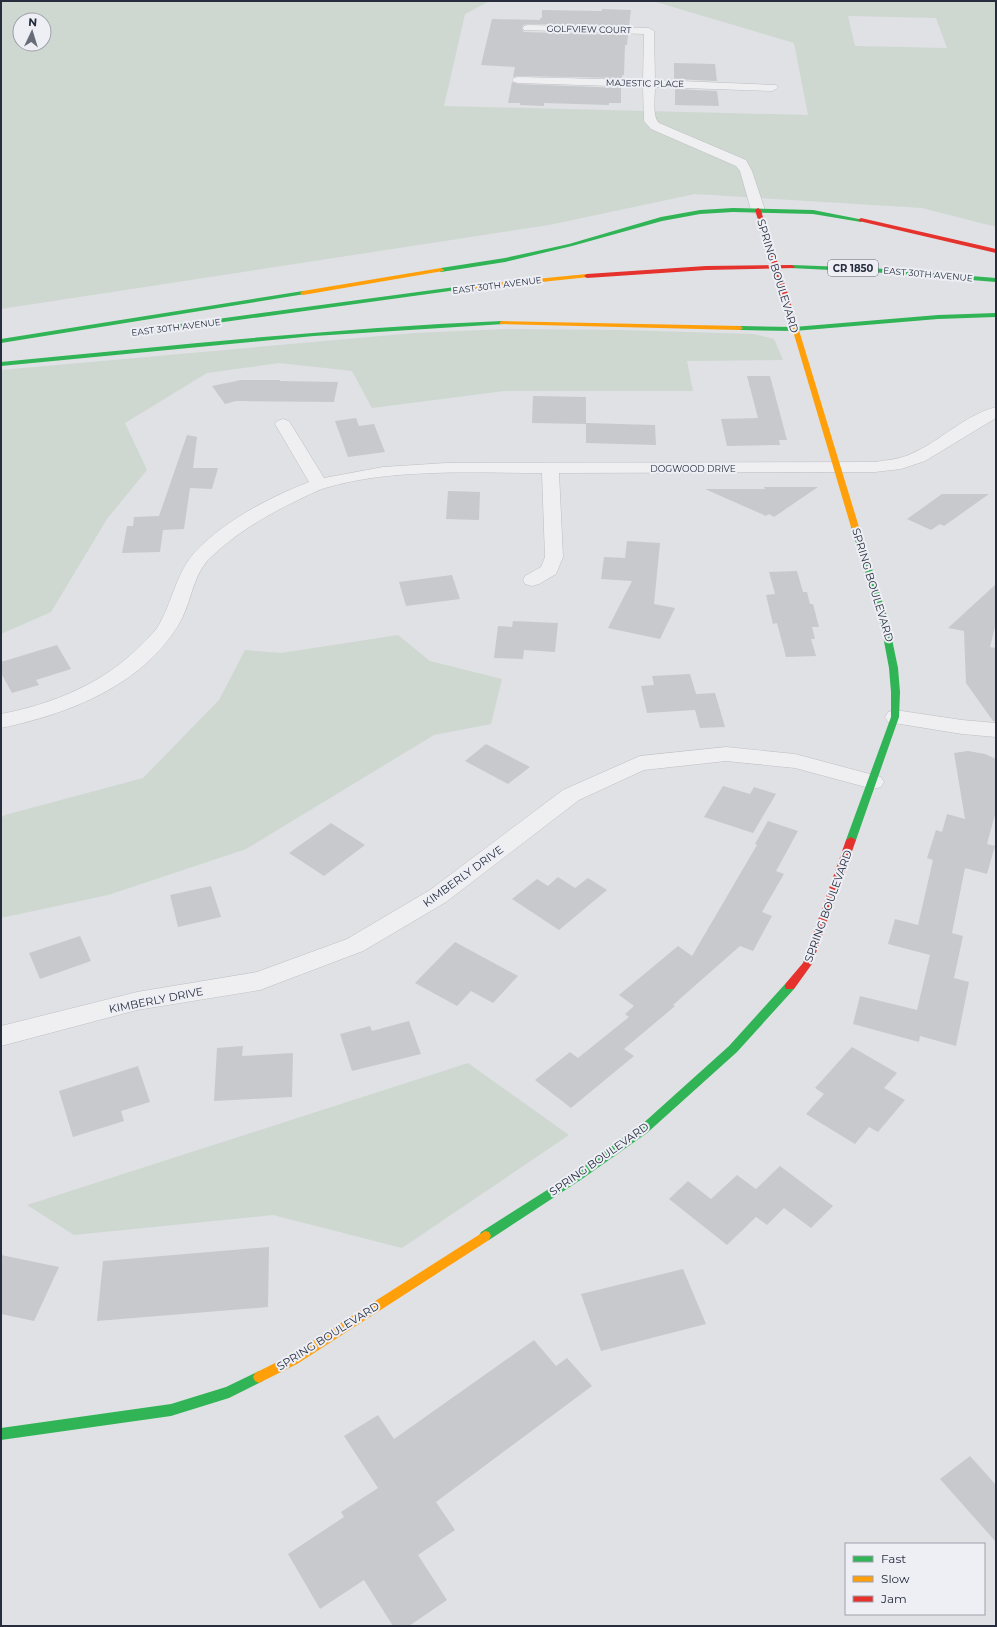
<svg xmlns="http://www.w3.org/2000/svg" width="997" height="1627" viewBox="0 0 997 1627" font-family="Montserrat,sans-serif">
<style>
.green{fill:#ced8d0;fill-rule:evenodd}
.building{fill:#c8c9cd}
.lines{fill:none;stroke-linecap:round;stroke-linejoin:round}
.street-casing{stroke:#bebfc3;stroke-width:1}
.street{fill:#efeff1;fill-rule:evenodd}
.fast{fill:#30b455;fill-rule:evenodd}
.slow{fill:#ff9f0a;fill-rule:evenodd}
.jam{fill:#e5322d;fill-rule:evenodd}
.jam-bridge{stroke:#e5322d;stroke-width:6}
.labels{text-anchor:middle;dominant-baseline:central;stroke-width:4;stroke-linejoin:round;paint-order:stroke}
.far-street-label{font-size:9px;fill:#272d3d;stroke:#edeff5}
.shield{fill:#edeff5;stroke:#626774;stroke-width:1}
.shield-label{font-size:10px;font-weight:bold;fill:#272d3d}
.street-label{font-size:11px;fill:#272d3d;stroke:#edeff5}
</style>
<rect width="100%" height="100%" fill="#dfe1e5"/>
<path class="green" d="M 1,1 L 490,1 L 465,14 L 444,106 L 808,115 L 794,43 L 656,2 L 624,1 L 996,1 L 996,227 L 922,208 L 695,194 L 549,225 L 1,309 ZM 848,16 L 936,18 L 947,48 L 855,46 ZM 20,20 L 44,20 L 44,44 L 20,44 Z
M 505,329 L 621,330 L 754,334 L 774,339 L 783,360 L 687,361 L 693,391 L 504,391 L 372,408 L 352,371 L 279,363 L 207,373 L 125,423 L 147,470 L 107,519 L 51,612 L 1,634 L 1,370 L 414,333 Z
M 398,635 L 430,661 L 502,679 L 491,724 L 434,735 L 246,849 L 108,895 L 1,918 L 1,818 L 5,815 L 143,778 L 219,700 L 245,650 L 281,653 Z
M 468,1063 L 569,1135 L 402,1248 L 273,1215 L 74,1235 L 27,1205 Z"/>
<path class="building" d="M 602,9 L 631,10 L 629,26 L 528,24 L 523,25 L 522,29 L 524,32 L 628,35 L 627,45 L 625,45 L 624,75 L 622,75 L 622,78 L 518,76 L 513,77 L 515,67 L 481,65 L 492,19 L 540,20 L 540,18 L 542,18 L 542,10 L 602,11 Z
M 674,63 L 715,64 L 717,81 L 674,79 Z
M 512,82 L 518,84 L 621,88 L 621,103 L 609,103 L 609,105 L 544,103 L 544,106 L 520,105 L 520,103 L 508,103 Z
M 675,89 L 717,91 L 719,106 L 675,105 Z
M 747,376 L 770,376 L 787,440 L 779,440 L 780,445 L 727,446 L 721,419 L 758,418 Z
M 241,380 L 280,380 L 280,381 L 338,382 L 334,402 L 236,401 L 225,404 L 212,386 Z
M 533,396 L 586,397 L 586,423 L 655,425 L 656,445 L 586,443 L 586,424 L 532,423 Z
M 356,418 L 359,426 L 374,424 L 385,452 L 348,457 L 335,421 Z
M 187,435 L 197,437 L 193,468 L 218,468 L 212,489 L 190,488 L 184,529 L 163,530 L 160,552 L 122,553 L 127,526 L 133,526 L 134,517 L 159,516 Z
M 764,487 L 818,487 L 774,517 L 769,514 L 766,516 L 705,489 L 765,489 Z
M 448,491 L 480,492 L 479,520 L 446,519 Z
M 942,494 L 989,494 L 944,526 L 940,524 L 931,530 L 907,519 Z
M 627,541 L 660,543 L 654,604 L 675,608 L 660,639 L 608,628 L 632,581 L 601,579 L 604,557 L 625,558 Z
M 797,571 L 803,592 L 807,592 L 810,604 L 813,604 L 819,627 L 812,627 L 815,639 L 811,639 L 816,656 L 786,657 L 777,623 L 773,624 L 766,595 L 775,594 L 769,572 Z
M 452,575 L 460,599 L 406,606 L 399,582 Z
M 996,584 L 996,623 L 990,647 L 996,648 L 996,721 L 993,721 L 966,683 L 964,631 L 948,628 Z
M 513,621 L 558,623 L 555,652 L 524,650 L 523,659 L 494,658 L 498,626 L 512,627 Z
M 57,645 L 71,669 L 36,680 L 39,685 L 12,693 L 1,673 L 1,662 Z
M 690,674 L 696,694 L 715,693 L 725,727 L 700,728 L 695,710 L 647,713 L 641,686 L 654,685 L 652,676 Z
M 486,744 L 530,767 L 508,784 L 465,761 Z
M 968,751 L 985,754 L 996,759 L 996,811 L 987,844 L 995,846 L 987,874 L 965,868 L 952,933 L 963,936 L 954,978 L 969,982 L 956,1046 L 920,1036 L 919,1042 L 853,1024 L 860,996 L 917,1010 L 930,955 L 888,944 L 895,919 L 918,925 L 933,860 L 927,858 L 936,830 L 942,832 L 947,814 L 965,819 L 954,753 Z
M 723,786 L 750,794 L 754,787 L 776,794 L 753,833 L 704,817 Z
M 768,821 L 798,831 L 776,871 L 784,874 L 762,912 L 772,916 L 753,951 L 740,946 L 673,1005 L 675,1006 L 624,1049 L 634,1056 L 571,1108 L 535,1080 L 570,1052 L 578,1058 L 629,1017 L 625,1014 L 634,1006 L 619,995 L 678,946 L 692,956 L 757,845 L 755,844 Z
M 331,823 L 365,845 L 324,876 L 289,853 Z
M 558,877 L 575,888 L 588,878 L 607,890 L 559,930 L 512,899 L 537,879 L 548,886 Z
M 211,886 L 221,917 L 178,927 L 170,895 Z
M 80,936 L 91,961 L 40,979 L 29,953 Z
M 455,942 L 518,976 L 493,1003 L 471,991 L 457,1006 L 415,983 Z
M 409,1021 L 421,1054 L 352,1071 L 340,1034 L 370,1026 L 372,1031 Z
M 243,1046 L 242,1056 L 293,1053 L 292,1097 L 214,1101 L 217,1048 Z
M 852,1047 L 897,1073 L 884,1088 L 905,1100 L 878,1132 L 869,1127 L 855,1144 L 806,1114 L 824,1094 L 815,1088 Z
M 138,1066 L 150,1102 L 121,1111 L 124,1121 L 73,1137 L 59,1091 Z
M 780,1166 L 833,1206 L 811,1228 L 784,1208 L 767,1225 L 756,1217 L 727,1245 L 669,1199 L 688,1181 L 711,1199 L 737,1175 L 756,1189 Z
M 269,1247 L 268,1307 L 97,1321 L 103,1261 Z
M 1,1255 L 59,1267 L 34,1321 L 1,1314 Z
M 683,1269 L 706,1324 L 601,1351 L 581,1294 Z
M 534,1340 L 556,1366 L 567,1358 L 592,1386 L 436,1502 L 455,1530 L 418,1555 L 447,1600 L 409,1626 L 393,1626 L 364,1580 L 320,1609 L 288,1554 L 344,1517 L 341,1512 L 378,1488 L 344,1436 L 378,1415 L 394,1439 Z
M 970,1456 L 996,1485 L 996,1542 L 940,1479 Z"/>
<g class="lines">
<g class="street-casing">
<path id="street" d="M 528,25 L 649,28 L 654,31 L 655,80 L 776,85 L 778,87 L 776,89 L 772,91 L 655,87 C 655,98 652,116 659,123 L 746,160 L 752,171 L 765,210 L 763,213 L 753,213 L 751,210 L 740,171 L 736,166 L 651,129 L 644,121 L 643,87 L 518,83 L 514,82 L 512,80 L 514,78 L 518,77 L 643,80 L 644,34 L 524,30 L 523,28 L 524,26 Z
M 996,407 L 996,418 L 925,461 L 901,469 L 875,472 L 559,473 L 563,557 L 556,574 L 539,584 L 532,586 L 525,584 L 523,580 L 525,576 L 541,567 L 545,557 L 542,473 C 472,473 392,468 325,488 C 315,491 307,496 298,500 C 265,516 234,534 208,560 C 192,578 191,604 179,624 C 142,686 68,714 1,728 L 1,714 C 53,704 105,683 142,644 C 149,637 157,630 161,621 C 173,598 177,573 194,553 C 224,521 268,498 309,482 L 275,424 L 277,421 L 283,419 L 289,421 L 324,478 L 383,467 L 446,463 L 875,462 C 888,460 900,459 911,454 C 941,441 964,415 996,407 Z
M 895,710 L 962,720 L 996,723 L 996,737 L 962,734 L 888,722 L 885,717 L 888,712 Z
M 726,747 L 795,754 L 881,777 L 884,782 L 881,787 L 873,789 L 795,768 L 726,761 L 644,770 L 579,800 L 446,902 L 363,951 L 260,990 L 137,1010 L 1,1046 L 1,1026 L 137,992 L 257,972 L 347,939 L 430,890 L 563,790 L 640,756 Z"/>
</g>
<use href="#street" class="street"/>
<path class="fast" d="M 733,208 L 813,210 L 864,220 L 861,222 L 813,214 L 733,212 L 700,214 L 662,221 L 572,246 L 505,262 L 441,272 L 438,270 L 441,268 L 505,258 L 569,244 L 661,217 L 700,210 Z
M 792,265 L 872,268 L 996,278 L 996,282 L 872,272 L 790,268 L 789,267 Z
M 455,287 L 457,288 L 457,290 L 173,329 L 170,327 L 173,325 Z
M 303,291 L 306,293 L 305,294 L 1,343 L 1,339 Z
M 996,313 L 996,317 L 938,319 L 794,331 L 740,330 L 737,328 L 740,326 L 794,327 L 938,315 Z
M 502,321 L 504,322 L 504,324 L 314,336 L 1,366 L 1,362 C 168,346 334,328 502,321 Z
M 852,525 L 855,525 L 859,527 L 888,620 L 898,668 L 900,692 L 899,717 L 856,840 L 851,843 L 846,840 L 891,717 L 891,692 L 889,668 L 880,620 L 851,527 Z
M 790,982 L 794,983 L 795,986 L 794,989 L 737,1052 L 647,1133 L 582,1179 L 489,1240 L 485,1241 L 481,1240 L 479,1236 L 481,1232 L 574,1173 L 639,1127 L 729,1046 L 786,983 Z
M 259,1371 L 263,1373 L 265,1377 L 263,1381 L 229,1398 L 171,1416 L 1,1440 L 1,1428 L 171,1404 L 226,1387 Z"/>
<path class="slow" d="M 441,268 L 444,270 L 443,271 L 303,295 L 300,293 L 303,291 Z
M 587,274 L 590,276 L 589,277 L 455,291 L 452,289 L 455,287 Z
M 786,303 L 791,304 L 859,527 L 858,529 L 855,529 L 851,527 L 785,304 Z
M 502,321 L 740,326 L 743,328 L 740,330 L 500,324 L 500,322 Z
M 485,1231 L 489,1232 L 491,1236 L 489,1240 L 297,1364 L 259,1383 L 255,1381 L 253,1377 L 255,1373 L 289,1356 Z"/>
<path class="jam" d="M 758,208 L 761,210 L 769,240 L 764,239 L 755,210 Z
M 861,218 L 996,249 L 996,253 L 859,221 L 858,220 Z
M 792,265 L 795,267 L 794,268 L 706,270 L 587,278 L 584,276 L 587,274 L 706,266 Z
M 851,837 L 856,840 L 812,964 L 794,989 L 786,989 L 785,986 L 786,983 L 803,963 L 846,840 Z"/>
<path class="jam-bridge" d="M 767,239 L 788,304"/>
</g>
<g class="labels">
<g class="far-street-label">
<text transform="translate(589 29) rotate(1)">GOLFVIEW COURT</text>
<text transform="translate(645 83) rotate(1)">MAJESTIC PLACE</text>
<text transform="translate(928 274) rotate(5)">EAST 30TH AVENUE</text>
<text transform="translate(497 285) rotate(-7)">EAST 30TH AVENUE</text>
<text transform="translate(176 327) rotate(-7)">EAST 30TH AVENUE</text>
<text x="693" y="468">DOGWOOD DRIVE</text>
</g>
<rect class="shield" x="828" y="260" width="50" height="16" rx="3"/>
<g class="shield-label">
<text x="853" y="268">CR 1850</text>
</g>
<g class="street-label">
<text transform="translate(778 276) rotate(73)">SPRING BOULEVARD</text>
<text transform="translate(873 585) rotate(73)">SPRING BOULEVARD</text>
<text transform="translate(463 876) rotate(-36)">KIMBERLY DRIVE</text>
<text transform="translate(828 906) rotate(-70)">SPRING BOULEVARD</text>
<text transform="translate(156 1000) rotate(-11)">KIMBERLY DRIVE</text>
<text transform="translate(599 1159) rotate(-35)">SPRING BOULEVARD</text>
<text transform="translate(328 1336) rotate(-32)">SPRING BOULEVARD</text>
</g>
</g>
<rect width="997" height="1627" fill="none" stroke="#272d3d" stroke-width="4"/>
<rect x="845" y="1543" width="140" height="72" fill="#edeff5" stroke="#9ea1ab"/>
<rect x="853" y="1556" width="20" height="6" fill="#30b455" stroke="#9ea1ab"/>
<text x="881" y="1563" font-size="12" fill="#272d3d">Fast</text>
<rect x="853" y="1576" width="20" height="6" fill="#ff9f0a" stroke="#9ea1ab"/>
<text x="881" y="1583" font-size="12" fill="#272d3d">Slow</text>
<rect x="853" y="1596" width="20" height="6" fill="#e5322d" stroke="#9ea1ab"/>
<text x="881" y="1603" font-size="12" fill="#272d3d">Jam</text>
<g transform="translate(32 32) rotate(4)"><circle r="19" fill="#edeff5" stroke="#9ea1ab"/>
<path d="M0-3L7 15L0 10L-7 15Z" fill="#676c78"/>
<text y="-6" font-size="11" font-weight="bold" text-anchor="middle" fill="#272d3d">N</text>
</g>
</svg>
